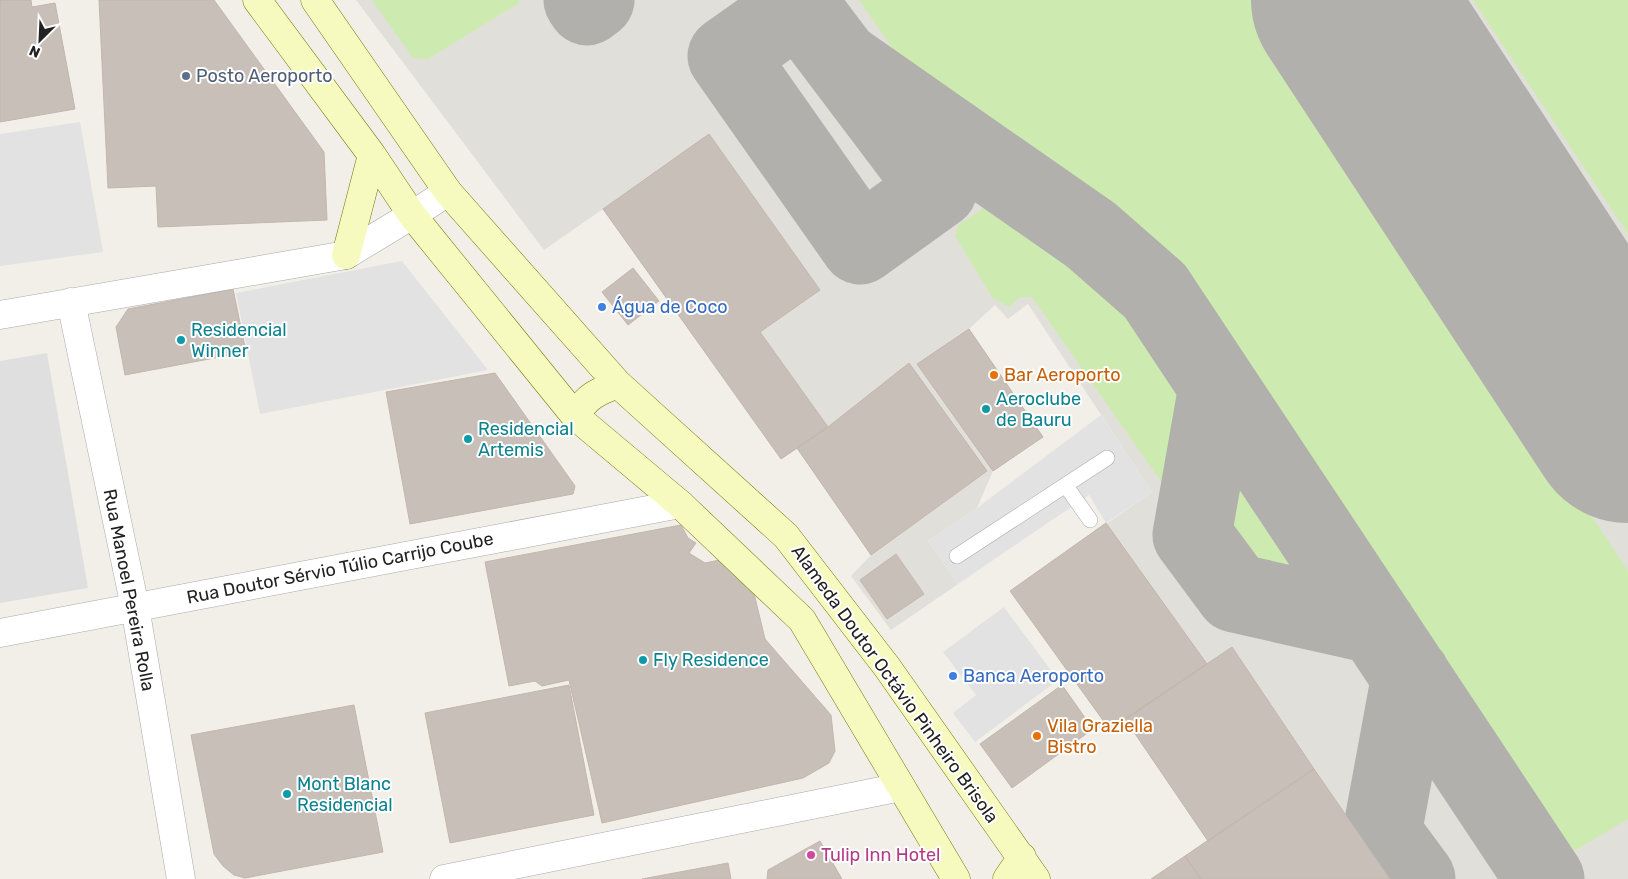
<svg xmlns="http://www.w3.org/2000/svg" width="1628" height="879" viewBox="0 0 1628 879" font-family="Rubik,sans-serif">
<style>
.residential{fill:#e0dfdf}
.airport{fill:#e1dfda}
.grass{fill:#cdebb0}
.parking{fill:#e2e2e2}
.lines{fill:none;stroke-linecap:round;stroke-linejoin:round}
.taxiway{stroke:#b1b0ac;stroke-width:79}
.runway{stroke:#b1b0ac;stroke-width:198}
.building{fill:#c7bfb8;stroke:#c4b6ab}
.lane-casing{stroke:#a9a9a9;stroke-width:16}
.street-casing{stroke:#a9a9a9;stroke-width:29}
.secondary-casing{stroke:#707d05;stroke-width:29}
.lane{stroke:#fff;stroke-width:15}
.street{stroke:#fff;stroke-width:28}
.secondary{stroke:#f7fabf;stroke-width:28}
.service-dot{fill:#5c6f8a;stroke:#fff;stroke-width:2}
.shop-dot{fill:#3f7fe0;stroke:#fff;stroke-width:2}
.culture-dot{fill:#0f9aa8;stroke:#fff;stroke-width:2}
.food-dot{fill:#e8710a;stroke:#fff;stroke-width:2}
.hotel-dot{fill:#d1479c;stroke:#fff;stroke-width:2}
.labels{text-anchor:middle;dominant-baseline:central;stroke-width:4;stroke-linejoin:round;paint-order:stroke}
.service-label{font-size:18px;fill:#4e5e75;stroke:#fff;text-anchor:start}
.shop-label{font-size:18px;fill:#366cbe;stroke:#fff;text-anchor:start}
.culture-label{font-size:18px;fill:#0d838f;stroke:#fff;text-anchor:start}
.food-label{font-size:18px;fill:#c56008;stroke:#fff;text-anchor:start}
.street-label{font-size:18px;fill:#222;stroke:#fff}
.hotel-label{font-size:18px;fill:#b23c85;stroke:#fff;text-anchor:start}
</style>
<rect width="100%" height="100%" fill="#f2efe9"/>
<path class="residential" d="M 47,353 L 88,588 L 0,603 L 0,361 Z"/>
<path class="airport" d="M 356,0 L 1628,0 L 1628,879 L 1201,879 L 1185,856 L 1207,840 L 1125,719 L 1110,730 L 1010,591 L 1152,492 L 1028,304 L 1008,319 L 995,305 L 969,329 L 1043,437 L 993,471 L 977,508 L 928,541 L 958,584 L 891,630 L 851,576 L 871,555 L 797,449 L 781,459 L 603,209 L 544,250 Z"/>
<path class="grass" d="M 372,0 L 519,0 L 519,3 L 428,59 L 413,58 Z
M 859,0 L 1253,0 L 1628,571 L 1628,819 L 1566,856 L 1548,857 L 1162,263 L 917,84 Z
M 1473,0 L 1628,0 L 1628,234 Z
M 999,198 L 1012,201 L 1085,249 L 1129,285 L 1194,374 L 1200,391 L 1187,486 L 1174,487 L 1162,483 L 1032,297 L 1020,297 L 1009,307 L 992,297 L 955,236 L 958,225 Z
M 1233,438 L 1241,438 L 1340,597 L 1334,604 L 1242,586 C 1229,576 1211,555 1208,539 Z"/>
<path class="parking" d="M 80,122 L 103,252 L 0,266 L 0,134 Z
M 402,261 L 488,370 L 260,414 L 236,293 Z
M 1101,415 L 1152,492 L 1106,523 L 1089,495 L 958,584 L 928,541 L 977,508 Z
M 1004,607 L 1058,680 L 975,742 L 953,713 L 976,695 L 943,652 Z"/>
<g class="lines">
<path class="taxiway" d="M 583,0 L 587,6 L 595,0
M 799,5 L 938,189 L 860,245 L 727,56 Z
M 843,62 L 1091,235 L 1155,291 L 1545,879
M 1218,387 L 1192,535 L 1235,593 L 1377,625
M 1411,676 L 1382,833 L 1416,879"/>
<path class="runway" d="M 1350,0 L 1628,424"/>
</g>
<path class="building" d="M 0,0 L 31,0 L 32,7 L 55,3 L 75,109 L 0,122 Z
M 99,0 L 214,0 L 324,152 L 327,220 L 158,227 L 156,186 L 108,188 Z
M 709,134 L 820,290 L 760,332 L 828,427 L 781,459 L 603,209 Z
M 633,268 L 659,301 L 628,325 L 602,292 Z
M 233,289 L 246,352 L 125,375 L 116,327 L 128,309 Z
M 969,329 L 1043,437 L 993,471 L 917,364 Z
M 909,363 L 987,471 L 871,555 L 797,448 L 828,427 Z
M 495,373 L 575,486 L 573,494 L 410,524 L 386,392 Z
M 1106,523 L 1207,664 L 1110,730 L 1010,591 Z
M 681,525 L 688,538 L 696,543 L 689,553 L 705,563 L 729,558 L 742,571 L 746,587 L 752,585 L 765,639 L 831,715 L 835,751 L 829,763 L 803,778 L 602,823 L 569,680 L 542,686 L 535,681 L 509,686 L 485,562 Z
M 896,554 L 924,594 L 887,619 L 860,580 Z
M 1232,647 L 1314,769 L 1208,841 L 1125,719 Z
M 569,685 L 594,815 L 450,843 L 425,713 Z
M 1062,685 L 1093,729 L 1012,788 L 980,744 Z
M 354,705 L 383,852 L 245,878 L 234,875 L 223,866 L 214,854 L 191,735 Z
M 1314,769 L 1390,879 L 1201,879 L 1185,856 Z
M 820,841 L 842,879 L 767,879 L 768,870 Z
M 1185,856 L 1201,879 L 1151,879 Z
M 728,863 L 731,879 L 642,879 Z"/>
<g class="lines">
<g class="lane-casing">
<path id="lane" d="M 1066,486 L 1090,520
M 957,556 L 1107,458"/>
</g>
<g class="street-casing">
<path id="street" d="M 71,302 L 135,607 L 181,879
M 0,315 L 346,255 L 412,215 L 448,192
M 0,633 L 680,504
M 444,879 L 901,787"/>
</g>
<g class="secondary-casing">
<path id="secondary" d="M 257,0 L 372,155 L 412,215 L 575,416 L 680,504 L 802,620 L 956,879
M 315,0 L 448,192 L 618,384 L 786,536 L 887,667 L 1036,879
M 346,255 L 372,155
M 575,416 C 587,396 597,392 618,384
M 1007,879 L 1022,857"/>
</g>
<use href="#lane" class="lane"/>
<use href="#street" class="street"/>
<use href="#secondary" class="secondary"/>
</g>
<circle class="service-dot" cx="186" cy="76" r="5"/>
<g class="shop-dot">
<circle cx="602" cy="307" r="5"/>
<circle cx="953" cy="676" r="5"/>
</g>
<g class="culture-dot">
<circle cx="181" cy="340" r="5"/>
<circle cx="986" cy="409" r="5"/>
<circle cx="468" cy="439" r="5"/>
<circle cx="643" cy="660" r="5"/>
<circle cx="287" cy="794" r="5"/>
</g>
<g class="food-dot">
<circle cx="994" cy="375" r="5"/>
<circle cx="1037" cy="736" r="5"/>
</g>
<circle class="hotel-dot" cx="811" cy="855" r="5"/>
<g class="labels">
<g class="service-label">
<text x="196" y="76">Posto Aeroporto</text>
</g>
<g class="shop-label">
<text x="612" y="307">Água de Coco</text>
<text x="963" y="676">Banca Aeroporto</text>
</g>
<g class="culture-label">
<text x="191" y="330">Residencial<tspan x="191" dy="21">Winner</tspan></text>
<text x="996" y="399">Aeroclube<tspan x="996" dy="21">de Bauru</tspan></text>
<text x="478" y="429">Residencial<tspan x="478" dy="21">Artemis</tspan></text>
<text x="653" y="660">Fly Residence</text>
<text x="297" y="784">Mont Blanc<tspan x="297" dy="21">Residencial</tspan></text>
</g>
<g class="food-label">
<text x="1004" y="375">Bar Aeroporto</text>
<text x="1047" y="726">Vila Graziella<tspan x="1047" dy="21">Bistro</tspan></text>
</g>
<g class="street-label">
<text transform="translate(340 568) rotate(-11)">Rua Doutor Sérvio Túlio Carrijo Coube</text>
<text transform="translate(129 590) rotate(79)">Rua Manoel Pereira Rolla</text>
<text transform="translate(895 684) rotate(54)">Alameda Doutor Octávio Pinheiro Brisola</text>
</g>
<g class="hotel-label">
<text x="821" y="855">Tulip Inn Hotel</text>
</g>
</g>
<g transform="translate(40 40) rotate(204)" stroke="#ffffff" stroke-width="4" paint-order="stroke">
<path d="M0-4L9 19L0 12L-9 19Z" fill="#222222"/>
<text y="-8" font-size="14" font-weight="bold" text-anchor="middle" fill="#222222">N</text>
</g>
</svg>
